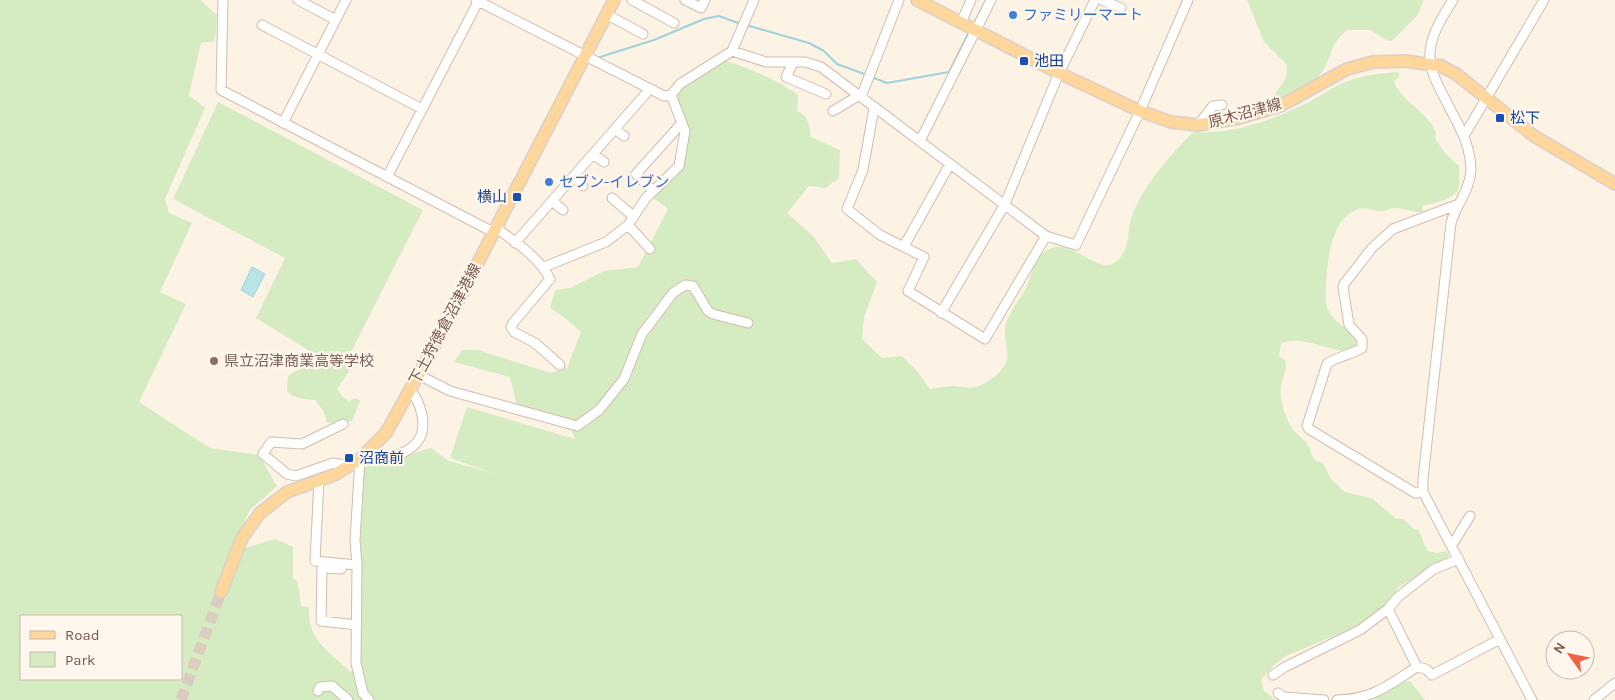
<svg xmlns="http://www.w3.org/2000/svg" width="1615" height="700" viewBox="0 0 1615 700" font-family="Karla,'Noto Sans JP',sans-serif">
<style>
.green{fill:#d5ecc3;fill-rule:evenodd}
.water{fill:#b8e3e8;stroke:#9ed3db}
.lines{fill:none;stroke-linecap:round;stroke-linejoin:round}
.stream{stroke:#9ed3db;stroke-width:2}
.major-tunnel{stroke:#dcccbe;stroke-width:11;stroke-dasharray:11 5.5;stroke-linecap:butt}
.minor-casing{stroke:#d2bcad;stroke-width:11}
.major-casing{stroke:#d9d0cc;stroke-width:14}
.minor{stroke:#fff;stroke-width:9}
.major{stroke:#ffd69b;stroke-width:11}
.shop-dot{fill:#3f7fe0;stroke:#fff7ed;stroke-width:2}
.transit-dot{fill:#1a4fb4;stroke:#fff7ed;stroke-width:2}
.education-dot{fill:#8d6e63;stroke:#fff7ed;stroke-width:2}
.labels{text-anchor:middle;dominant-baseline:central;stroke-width:4.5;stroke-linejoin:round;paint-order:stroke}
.shop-label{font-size:15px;fill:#366cbe;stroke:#fff7ed;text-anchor:start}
.transit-label{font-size:15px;fill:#164399;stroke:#fff7ed;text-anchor:start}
.street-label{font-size:15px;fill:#785849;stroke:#fff7ed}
.education-label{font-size:15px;fill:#785e54;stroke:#fff7ed;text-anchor:start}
</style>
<rect width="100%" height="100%" fill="#fdf3e5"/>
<path class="green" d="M 0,0 L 200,0 L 217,15 L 215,41 L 201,43 L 189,95 L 205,108 L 165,199 L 169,213 L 192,223 L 160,292 L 186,304 L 139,402 L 210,448 L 259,455 L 277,486 L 249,511 L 237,541 L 242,549 L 275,539 L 293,547 L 293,578 L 298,582 L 301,606 L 309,607 C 307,640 329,652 351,672 L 362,633 L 357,530 L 363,468 L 431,448 L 449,461 L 493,473 L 450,458 L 467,407 L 575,439 L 570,427 L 516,403 L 510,377 L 454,362 L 462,350 L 478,350 L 551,373 L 567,368 L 581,332 L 565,318 L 550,308 L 555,290 L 570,288 L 604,271 L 638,267 L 668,209 L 649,195 L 681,165 L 688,139 L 671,95 L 719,59 C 743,65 778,80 798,95 L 797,111 C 809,117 809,124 811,137 L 840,150 L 839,178 L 825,188 L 809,186 L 787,213 L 813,236 L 832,263 L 856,259 L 877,282 L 864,317 L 862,339 L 882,358 L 902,356 L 918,372 L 930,389 C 938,388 946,386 953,386 C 960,386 969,389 976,387 C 987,384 1003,372 1007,360 C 1009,352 1004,340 1005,330 C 1007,313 1017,304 1025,290 C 1030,280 1032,268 1039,258 C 1063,225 1095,276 1114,263 C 1132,250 1126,235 1131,219 C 1142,186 1169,157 1193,132 C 1233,135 1272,120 1307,103 C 1321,96 1334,86 1348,81 C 1364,75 1381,73 1398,72 L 1400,75 L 1394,82 C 1403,103 1429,112 1436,133 L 1435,138 L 1445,153 L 1459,166 C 1459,172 1460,179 1459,186 C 1458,199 1433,203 1422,206 L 1423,212 C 1413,213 1403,207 1393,208 C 1390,208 1386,211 1382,211 C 1373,212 1366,206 1356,210 C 1330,220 1327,265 1326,288 C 1326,295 1325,303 1328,310 C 1334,323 1349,328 1357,340 L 1356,345 L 1347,351 C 1325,350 1304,335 1281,343 L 1279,356 L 1285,360 C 1288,371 1282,377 1281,387 C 1279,399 1285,417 1292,428 C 1295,433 1302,437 1306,442 C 1314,452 1307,458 1324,464 L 1330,478 L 1345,492 L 1373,499 L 1396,519 L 1403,519 L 1413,528 L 1418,530 C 1424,537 1422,544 1428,551 L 1437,553 L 1446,551 L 1449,555 L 1447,559 L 1399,587 L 1385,606 L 1355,627 L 1286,656 L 1273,666 L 1261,680 L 1264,691 L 1276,700 L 0,700 ZM 21,616 L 181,616 L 181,679 L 21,679 Z
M 1247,0 L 1424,0 L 1417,16 L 1392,41 L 1386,40 L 1370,30 L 1347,30 C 1331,44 1333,51 1325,67 C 1316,84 1294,93 1277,100 L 1273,100 L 1273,97 L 1286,78 L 1287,65 L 1264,42 Z
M 218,102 L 423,210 L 350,354 L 324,360 L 256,318 L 285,258 L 173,199 Z
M 352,360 L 354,364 L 337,389 L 343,397 L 349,401 L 356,398 L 360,401 L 352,421 L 327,423 L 324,412 L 315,400 C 304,399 294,399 287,391 L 288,376 C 309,359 328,371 352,360 Z
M 1410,681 L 1425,700 L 1373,700 L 1403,682 Z"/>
<path class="water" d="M 252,267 L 265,274 L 253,297 L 241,290 Z"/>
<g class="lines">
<path class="stream" d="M 974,23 L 986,0
M 746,25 L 809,43 L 824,51 L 837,64 L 867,75
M 600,57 L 654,40 L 704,19 L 719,16 L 741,24
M 871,77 L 887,83 L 949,72 L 969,32"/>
<path class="major-tunnel" d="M 181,700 L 221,592"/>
<g class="minor-casing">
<path id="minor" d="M 223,0 L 221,90 L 493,232
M 298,0 L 336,20
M 476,0 L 664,96 L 671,95 L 680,84 L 732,51 L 766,62 L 805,62 L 821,67 L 1046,236 L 1076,245 L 1140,111 L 1188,0
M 632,0 L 674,23
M 685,0 L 701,8 L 705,0
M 1102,0 L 1121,8
M 1453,0 C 1414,59 1430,68 1459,126 C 1466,140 1471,154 1471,170 C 1470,190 1456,205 1451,223 L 1423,479 L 1423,492 L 1532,700
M 606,14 L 643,34
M 961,23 L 971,0
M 262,25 L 422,109
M 732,51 L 754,0
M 793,63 L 786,77 L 826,94
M 861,97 L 899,0
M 874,108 L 863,170 L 847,209 L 880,235 L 924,257 L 908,291 L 985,339 L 1046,236
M 833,111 L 858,96
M 283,123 L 346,0
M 1198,125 L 1213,106 L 1222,105
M 615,129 L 624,136
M 1464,136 L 1544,0
M 920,141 L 991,0
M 593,154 L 604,162
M 387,177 L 479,0
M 573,177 L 583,186
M 653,191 L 636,174 L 682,123
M 612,198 L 633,216
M 552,201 L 563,210
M 628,225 L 650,249
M 495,227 C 515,242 538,256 550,279 L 513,323 L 511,327 L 514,332 L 535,343 L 560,365
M 515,243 L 649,90
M 904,246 L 950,164
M 544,267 L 606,242 L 628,225 L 646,198 L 679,166 L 685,131 L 671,95
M 941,313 L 1005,204 L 1059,73 L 1095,0
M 419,375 L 450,391 L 577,426 L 599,410 L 624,379 L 642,334 L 673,293 L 685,285 L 693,286 L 708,311 L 713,314 L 748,323
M 343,424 L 302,444 L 271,442 L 263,454 L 287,474 L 296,476 L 333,463 L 350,466
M 319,480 L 315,561 L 357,565
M 1423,492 L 1415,493 L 1309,429 L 1307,426 L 1327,364 C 1331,359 1353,354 1362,348 L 1362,339 L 1349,325 L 1343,287 L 1344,284 L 1372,248 L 1393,229 L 1459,204
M 1452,545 L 1470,516
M 341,569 L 322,568 L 321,621 L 357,625
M 1388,609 L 1417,667
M 1273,675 L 1285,667 L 1360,630 L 1388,609 L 1398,597 L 1434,569 L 1459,559
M 318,691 L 320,687 L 332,686 L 348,700
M 1278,693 L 1284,697 L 1324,700
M 369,700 L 363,693 L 356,663 L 357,565 L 355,540 L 360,459 C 377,463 407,456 418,441 C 428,427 421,402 410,390
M 1337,700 C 1373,699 1387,686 1417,667 L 1426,669 L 1432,675 L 1500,639
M 1594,700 L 1615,683"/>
</g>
<g class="major-casing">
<path id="major" d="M 917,0 L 1059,73 L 1140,111 L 1171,122 L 1198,125 L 1239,118 L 1280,106 L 1347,69 L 1373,62 L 1405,61 L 1441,66 L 1456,74 L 1534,136 L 1615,184
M 221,592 L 242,538 L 260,513 L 287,492 L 334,475 L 360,459 L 386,433 L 442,332 L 614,0"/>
</g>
<use href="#minor" class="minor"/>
<use href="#major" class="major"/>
</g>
<g class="shop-dot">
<circle cx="1013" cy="15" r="5"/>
<circle cx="549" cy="182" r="5"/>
</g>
<g class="transit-dot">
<rect x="1019" y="56" width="10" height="10" rx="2.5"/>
<rect x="1495" y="113" width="10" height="10" rx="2.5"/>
<rect x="512" y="192" width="10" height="10" rx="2.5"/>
<rect x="344" y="453" width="10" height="10" rx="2.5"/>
</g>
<circle class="education-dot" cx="214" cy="361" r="5"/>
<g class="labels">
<g class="shop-label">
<text x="1023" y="15">ファミリーマート</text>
<text x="559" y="182">セブン-イレブン</text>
</g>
<g class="transit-label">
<text x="1034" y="61">池田</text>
<text x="1510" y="118">松下</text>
<text x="507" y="197" text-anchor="end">横山</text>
<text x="359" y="458">沼商前</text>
</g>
<g class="street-label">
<text transform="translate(1245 113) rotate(-15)">原木沼津線</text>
<text transform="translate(445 324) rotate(-62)">下土狩徳倉沼津港線</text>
</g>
<g class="education-label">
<text x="224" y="361">県立沼津商業高等学校</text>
</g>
</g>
<rect x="20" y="615" width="162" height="65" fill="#fff7ed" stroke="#c9b7ab"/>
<rect x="30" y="631" width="25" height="8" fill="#ffd69b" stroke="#c9b7ab"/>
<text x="65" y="640" font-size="15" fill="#785849">Road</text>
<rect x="30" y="652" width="25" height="15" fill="#d5ecc3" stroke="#c9b7ab"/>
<text x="65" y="665" font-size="15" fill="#785849">Park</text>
<g transform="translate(1570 655) rotate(303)"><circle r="24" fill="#fff7ed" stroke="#c9b7ab"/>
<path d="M0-4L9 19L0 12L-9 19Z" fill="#ed6445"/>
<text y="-8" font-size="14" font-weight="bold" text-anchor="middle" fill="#785849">N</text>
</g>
</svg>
